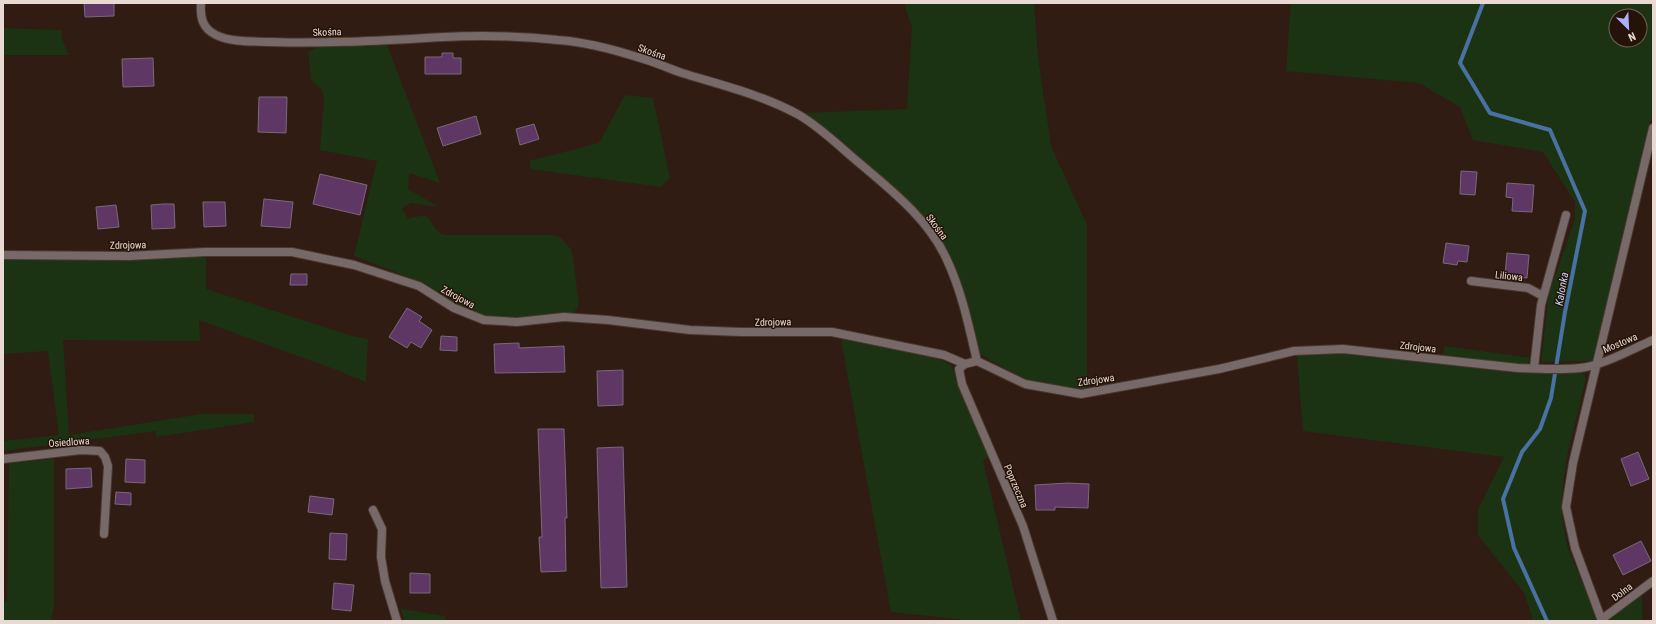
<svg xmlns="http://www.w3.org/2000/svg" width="1656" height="624" viewBox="0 0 1656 624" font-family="'Roboto Condensed',sans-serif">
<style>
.green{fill:#1c3313;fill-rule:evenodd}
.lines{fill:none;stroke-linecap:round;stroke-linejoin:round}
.stream{stroke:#4971a1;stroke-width:4}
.building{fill:#5f3764;stroke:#7a687c}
.lane-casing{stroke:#4a372d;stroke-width:10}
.street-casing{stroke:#4a372d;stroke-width:10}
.lane{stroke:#766967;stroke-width:8}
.street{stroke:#766967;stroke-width:8}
.labels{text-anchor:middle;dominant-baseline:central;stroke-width:3;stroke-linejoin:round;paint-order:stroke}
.street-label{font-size:10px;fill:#e8dad3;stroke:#251309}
.water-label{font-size:11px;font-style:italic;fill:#c4dcf9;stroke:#251309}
</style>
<rect width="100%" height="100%" fill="#301c12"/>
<path class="green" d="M 904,3 L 1034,3 L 1038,57 L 1051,146 L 1087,225 L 1087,390 L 1079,391 L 1028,381 L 980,354 L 955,272 L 930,228 L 803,113 L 907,109 L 912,27 Z
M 1291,3 L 1653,3 L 1653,113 L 1629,207 L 1593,361 L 1541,362 L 1549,293 L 1575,219 L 1575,202 L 1543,152 L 1473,140 L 1460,107 L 1419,83 L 1286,71 ZM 1616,16 L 1640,16 L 1640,40 L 1616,40 Z
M 3,28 L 62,30 L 61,37 L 69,55 L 3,55 Z
M 387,45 L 440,183 L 409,173 L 408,189 L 439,207 L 411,203 L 402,208 L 408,219 C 437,210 425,224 443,235 L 554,235 L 562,239 L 572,251 L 579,304 L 577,309 L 573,313 L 521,319 L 486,318 L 460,306 L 424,283 L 354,256 L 377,161 L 320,150 L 324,99 L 322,90 L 311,80 L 308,52 L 318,47 Z
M 625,95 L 653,98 L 670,178 L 661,187 L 531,169 L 529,161 L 599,143 Z
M 206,256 L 206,289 L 352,336 L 368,339 L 366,382 L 334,369 L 199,320 L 200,341 L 63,340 L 69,435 L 202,414 L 254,414 L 254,422 L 156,437 L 156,431 L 3,451 L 3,441 L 59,435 L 48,351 L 3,354 L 3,257 Z
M 841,339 C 873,345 923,348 951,365 L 989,456 L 983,461 L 1021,621 L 975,621 L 891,612 Z
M 1445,346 L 1531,358 L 1527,364 L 1517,365 L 1442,356 Z
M 1344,353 L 1520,373 L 1582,372 L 1586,378 L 1566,461 L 1563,483 L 1562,517 L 1567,546 L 1598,621 L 1531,621 L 1532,616 L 1524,593 L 1478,535 L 1478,510 L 1504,457 L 1303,431 L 1297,356 Z
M 54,459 L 54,606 L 51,621 L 3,621 L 3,602 L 7,602 L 9,463 Z
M 1642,593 L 1642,621 L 1605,621 Z
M 401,609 L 445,616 L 445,621 L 404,621 Z"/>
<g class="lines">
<path class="stream" d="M 1483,3 L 1460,63 L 1490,113 L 1550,130 L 1585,211 L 1565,312 L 1551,398 L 1540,429 L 1522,452 L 1503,499 L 1514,548 L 1547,621"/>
</g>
<path class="building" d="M 84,3 L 114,3 L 114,16 L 85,17 Z
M 442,53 L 453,53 L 453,58 L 461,58 L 461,74 L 425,74 L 425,57 L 442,57 Z
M 153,58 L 154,86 L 123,87 L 122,59 Z
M 259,97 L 287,97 L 286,133 L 258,132 Z
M 476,116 L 481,134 L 443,146 L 437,128 Z
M 534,124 L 539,139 L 520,145 L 516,129 Z
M 1461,171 L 1477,172 L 1475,195 L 1460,194 Z
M 320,174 L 367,185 L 360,215 L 313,204 Z
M 1507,183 L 1534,185 L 1532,212 L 1512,211 L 1513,198 L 1506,197 Z
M 264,199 L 293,202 L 290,228 L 261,226 Z
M 203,202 L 225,202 L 226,226 L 204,227 Z
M 163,204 L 174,204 L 175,228 L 152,229 L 151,205 Z
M 116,205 L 119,227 L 98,229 L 96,207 Z
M 1446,243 L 1469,246 L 1467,262 L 1458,261 L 1457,265 L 1443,263 Z
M 1507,253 L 1529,255 L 1527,278 L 1505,276 Z
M 291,274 L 307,274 L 307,285 L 290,285 Z
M 407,308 L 422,317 L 419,321 L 432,330 L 421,348 L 411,342 L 407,348 L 389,337 Z
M 441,336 L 457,337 L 457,351 L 440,350 Z
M 519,343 L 519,348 L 564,346 L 565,372 L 495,373 L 494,344 Z
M 623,370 L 623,405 L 598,406 L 597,371 Z
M 538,429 L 564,429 L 567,518 L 565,518 L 566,571 L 541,572 L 539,537 L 542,537 Z
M 623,447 L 627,587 L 601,588 L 597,448 Z
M 1638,452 L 1649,479 L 1631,486 L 1621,459 Z
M 126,459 L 145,460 L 145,483 L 125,482 Z
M 91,468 L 92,487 L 66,489 L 66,469 Z
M 1068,483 L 1089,484 L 1088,508 L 1055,507 L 1055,510 L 1036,510 L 1035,485 Z
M 116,492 L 131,493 L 131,505 L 115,504 Z
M 310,496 L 334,499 L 332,515 L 308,512 Z
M 330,533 L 347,534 L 346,560 L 329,559 Z
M 1641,541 L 1651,561 L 1623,575 L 1613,555 Z
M 410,573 L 430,574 L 430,593 L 410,593 Z
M 334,583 L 354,585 L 351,611 L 332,609 Z"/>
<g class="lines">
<g class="lane-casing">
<path id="lane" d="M 1471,281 L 1528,288 L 1543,296
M 1534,368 L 1541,305 L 1566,215
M 373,510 L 382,529 L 381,557 L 385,581 L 397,621"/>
</g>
<g class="street-casing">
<path id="street" d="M 201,3 C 200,17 202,28 216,35 C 233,43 254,41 272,42 C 329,44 386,40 444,37 C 481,35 520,36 558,40 C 584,42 612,49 637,57 C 653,61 667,68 682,73 C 721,85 763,95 799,115 C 818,126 835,142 851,156 C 886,186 928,217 947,260 C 962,292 969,327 977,361
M 3,255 L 129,256 L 205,252 L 292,252 L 354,265 L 419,286 L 454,308 L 484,320 L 517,322 L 564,317 L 608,320 L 690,330 L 741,332 L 832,332 L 944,355 L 965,364 L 977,361 L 1025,384 L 1081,394 L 1219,369 L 1294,351 L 1343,349 L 1518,368 C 1538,369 1560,370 1580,368 C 1602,366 1632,349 1653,340
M 965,364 L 959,369 L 962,384 L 1023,526 L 1053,621
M 3,459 L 81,450 L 100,451 L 105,457 L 108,466 L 104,534
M 1602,619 L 1653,581
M 1602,621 L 1575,548 L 1566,507 L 1573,463 L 1653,128"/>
</g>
<use href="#lane" class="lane"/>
<use href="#street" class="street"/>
</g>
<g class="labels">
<g class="street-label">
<text transform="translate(327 32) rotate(-2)">Skośna</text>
<text transform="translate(652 52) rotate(19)">Skośna</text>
<text transform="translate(937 227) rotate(53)">Skośna</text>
<text transform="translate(128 245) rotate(-1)">Zdrojowa</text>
<text transform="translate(1509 276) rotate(6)">Liliowa</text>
<text transform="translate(458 297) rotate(28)">Zdrojowa</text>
<text transform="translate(773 322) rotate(-1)">Zdrojowa</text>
<text transform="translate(1620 343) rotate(-23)">Mostowa</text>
<text transform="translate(1418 347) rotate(6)">Zdrojowa</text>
<text transform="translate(1096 380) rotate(-8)">Zdrojowa</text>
<text transform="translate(69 442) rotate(-4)">Osiedlowa</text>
<text transform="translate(1016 486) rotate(67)">Poprzeczna</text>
<text transform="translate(1622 592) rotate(-37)">Dolna</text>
</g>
<g class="water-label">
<text transform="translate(1562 289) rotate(-80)">Kalonka</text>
</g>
</g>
<rect width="1656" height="624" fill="none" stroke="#e8dad3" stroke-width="8"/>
<g transform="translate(1628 28) rotate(156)"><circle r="19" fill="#251309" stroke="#73635a"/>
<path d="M0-3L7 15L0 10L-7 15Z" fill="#acaffb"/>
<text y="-6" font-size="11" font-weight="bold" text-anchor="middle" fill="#e8dad3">N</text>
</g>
</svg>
